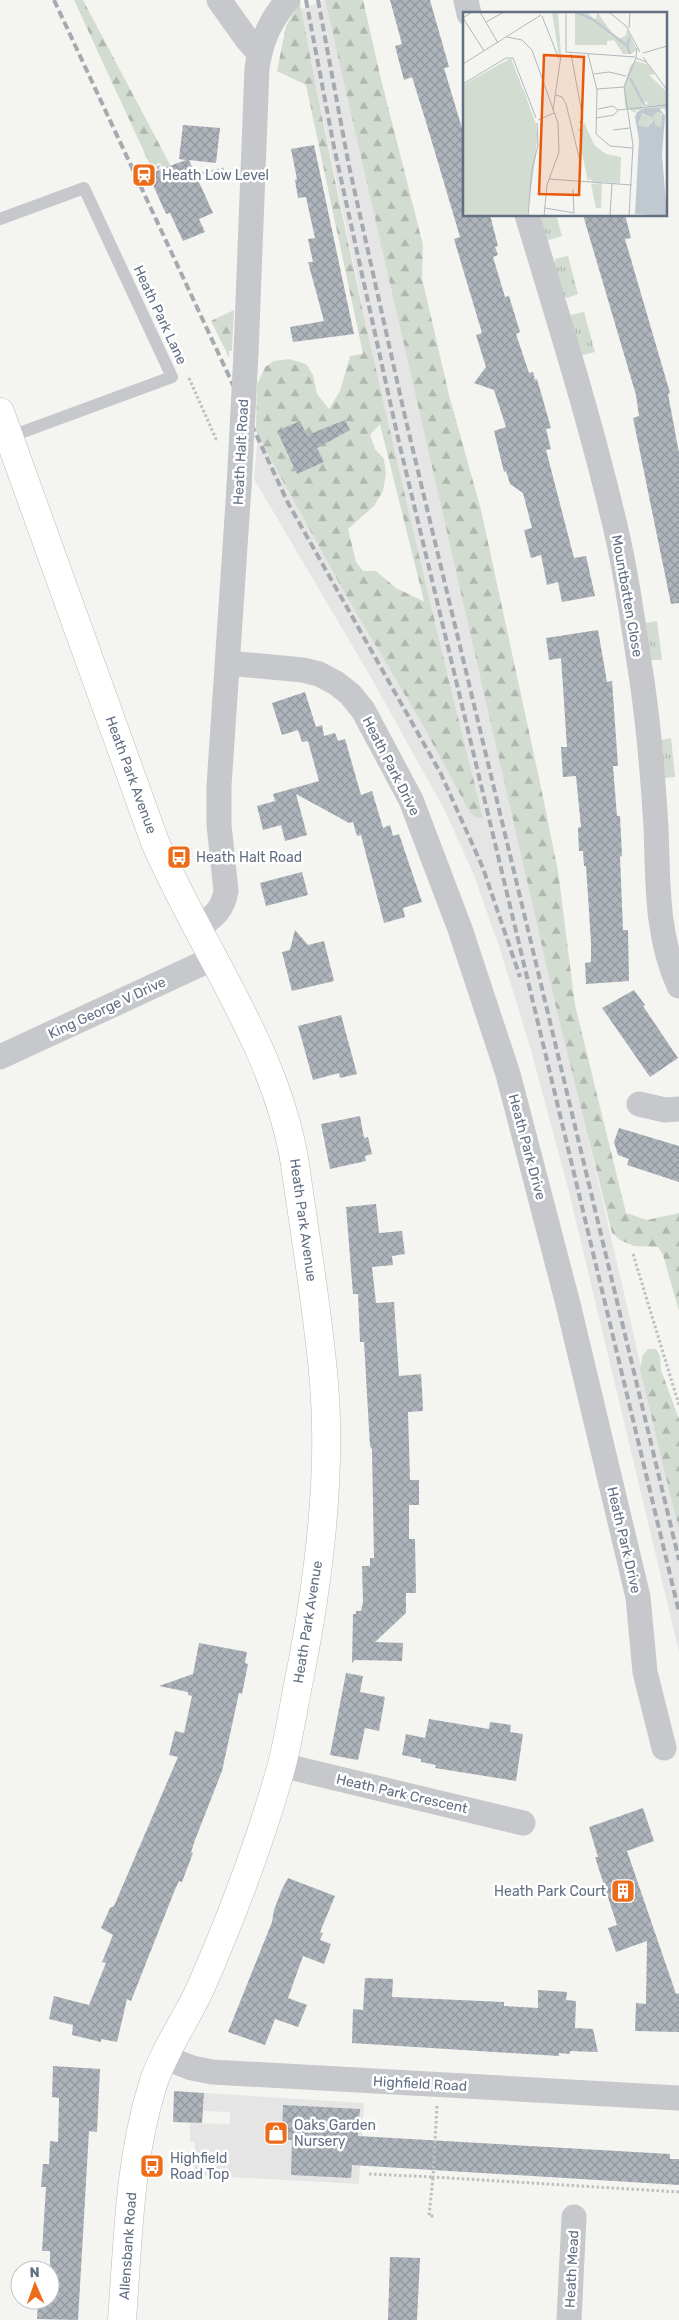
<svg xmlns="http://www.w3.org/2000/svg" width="679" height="2320" viewBox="0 0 679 2320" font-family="Rubik,sans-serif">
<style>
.built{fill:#e4e5e4}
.grass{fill:url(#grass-tufts)}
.forest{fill:url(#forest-firs);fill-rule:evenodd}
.building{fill:url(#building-cross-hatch)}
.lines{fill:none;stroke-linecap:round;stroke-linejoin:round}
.secondary-casing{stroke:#b8bbc0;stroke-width:29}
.path{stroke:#bdbec1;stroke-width:3;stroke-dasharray:2.5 2.5;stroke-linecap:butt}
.lane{stroke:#c6c8cc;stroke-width:12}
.street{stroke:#c6c8cc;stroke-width:25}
.secondary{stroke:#fff;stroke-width:28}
.rail{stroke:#a5a9b0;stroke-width:4;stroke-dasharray:8 4;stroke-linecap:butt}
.street-bridge{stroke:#c6c8cc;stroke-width:25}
.labels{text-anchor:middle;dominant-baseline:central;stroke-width:5;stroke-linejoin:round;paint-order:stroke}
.poi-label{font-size:14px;fill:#626f83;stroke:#fff;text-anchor:start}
.street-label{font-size:14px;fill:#626f83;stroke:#fff}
.inset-river{fill:none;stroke:#c1c9d0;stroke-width:2.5}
.inset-road{fill:none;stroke:#b1b7be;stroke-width:1}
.view{fill:#e8590c;fill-opacity:0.15;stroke:#e8590c;stroke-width:2.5}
.inset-edge{fill:none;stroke:#626f83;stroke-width:2.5}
</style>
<defs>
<pattern id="grass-tufts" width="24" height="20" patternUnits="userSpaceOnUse" patternTransform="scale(1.25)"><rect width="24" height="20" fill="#d3dcd1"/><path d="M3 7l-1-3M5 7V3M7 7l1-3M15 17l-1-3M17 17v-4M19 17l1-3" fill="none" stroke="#afb7af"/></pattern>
<pattern id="forest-firs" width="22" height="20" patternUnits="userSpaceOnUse" patternTransform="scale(1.25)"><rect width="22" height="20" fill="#d3dcd1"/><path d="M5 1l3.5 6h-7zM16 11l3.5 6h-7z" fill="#afb7af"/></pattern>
<pattern id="building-cross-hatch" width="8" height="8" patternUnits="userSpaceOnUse" patternTransform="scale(1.25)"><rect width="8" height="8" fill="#aeb4bb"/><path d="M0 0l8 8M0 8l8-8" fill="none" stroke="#91979d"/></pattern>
</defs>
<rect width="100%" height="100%" fill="#f4f5f0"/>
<path class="built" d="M 325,0 L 679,1531 L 679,1652 L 569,1192 L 531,1050 L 500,949 L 473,873 L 445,811 L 369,674 L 254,479 L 258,436 L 348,599 L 421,722 L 469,811 L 483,818 L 388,427 L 315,80 L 301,9 Z
M 204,2093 L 364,2103 L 359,2184 L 194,2175 L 195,2142 L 190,2142 L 190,2123 L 230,2124 L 230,2112 L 203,2111 Z"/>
<path class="grass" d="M 539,215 L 556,215 L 562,236 L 549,240 L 546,238 Z
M 568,256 L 578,294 L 567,298 L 562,296 L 554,264 L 555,259 Z
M 584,312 L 595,352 L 583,355 L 580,352 L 570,318 L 571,315 Z
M 657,621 L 662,660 L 648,660 L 646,623 Z
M 671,738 L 675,777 L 665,778 L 661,776 L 661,740 Z"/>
<path class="forest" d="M 74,0 L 83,0 L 176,176 L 167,178 L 160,163 L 151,167 Z
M 325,0 L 363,0 L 380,75 L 423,245 L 422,278 L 449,395 L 481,510 L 539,778 L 558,871 L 575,1005 L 626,1213 L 647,1220 L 679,1213 L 679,1311 L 663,1255 L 658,1247 L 634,1246 L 620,1240 L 612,1233 L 556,1007 Z
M 300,3 C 351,276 416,547 483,818 L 476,818 L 469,811 L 421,722 L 348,599 L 258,436 L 256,428 L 257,385 L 265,367 L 274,361 L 289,359 L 306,364 L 313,375 L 317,394 L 329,409 L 340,391 L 350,356 L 363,354 L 306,85 L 277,71 L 286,26 ZM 380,424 L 424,601 L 423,601 L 396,588 L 376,571 L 363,571 L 356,562 L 348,529 L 374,506 L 383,491 L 386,473 L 384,459 L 375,449 L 370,435 Z
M 234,310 L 232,351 L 229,351 L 229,357 L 211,321 Z
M 648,1349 L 656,1349 L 660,1356 L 661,1370 L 679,1419 L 679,1531 L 640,1369 L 643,1355 Z"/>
<path class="building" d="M 390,0 L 430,0 L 449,67 L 444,68 L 464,135 L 464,215 L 490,215 L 498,246 L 495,247 L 498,255 L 493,257 L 505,297 L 509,296 L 520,332 L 516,334 L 529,373 L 533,372 L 535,380 L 537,379 L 551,428 L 546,429 L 551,449 L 546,450 L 574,558 L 586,556 L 595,596 L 562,602 L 558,582 L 547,585 L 541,555 L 531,558 L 524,530 L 532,528 L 523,493 L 510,484 L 506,471 L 504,472 L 494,431 L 506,427 L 494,390 L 474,383 L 486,367 L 476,335 L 482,333 L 454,239 L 460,237 L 426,122 L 412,77 L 404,80 L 395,46 L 402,44 Z
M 183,125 L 220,128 L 216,163 L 189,160 L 213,213 L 199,219 L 205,232 L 183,241 L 170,213 L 166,214 L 148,174 L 186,160 L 179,159 Z
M 314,145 L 354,334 L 293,342 L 290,327 L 324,321 L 308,262 L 313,262 L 308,239 L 315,238 L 306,197 L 298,198 L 295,180 L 297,179 L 291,149 Z
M 583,215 L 625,215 L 631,238 L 625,239 L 670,393 L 668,394 L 679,453 L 679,603 L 671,604 L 633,418 L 639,416 L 636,395 Z
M 345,420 L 350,430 L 317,448 L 324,462 L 297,474 L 277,431 L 300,421 L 307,435 Z
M 598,630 L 607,682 L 612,681 L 618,766 L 613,766 L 617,816 L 620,816 L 622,856 L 620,857 L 623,930 L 628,930 L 629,981 L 586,984 L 585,963 L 591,962 L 591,942 L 586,866 L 584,866 L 583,851 L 579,851 L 578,828 L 581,827 L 576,776 L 563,777 L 561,747 L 567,747 L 561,658 L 549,660 L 546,638 Z
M 305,692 L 316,727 L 322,725 L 324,736 L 335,733 L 338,741 L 345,739 L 361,795 L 372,791 L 383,828 L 390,825 L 393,836 L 399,834 L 422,902 L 403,908 L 405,917 L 384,923 L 361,835 L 357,836 L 353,822 L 349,823 L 296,794 L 307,835 L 285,841 L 281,825 L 263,830 L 257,806 L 275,801 L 273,794 L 319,781 L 308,741 L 302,742 L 298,730 L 282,735 L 272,703 Z
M 302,872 L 308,895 L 266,906 L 260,883 Z
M 295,930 L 308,945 L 324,941 L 334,981 L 292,991 L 282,952 L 290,950 Z
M 634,990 L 645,1005 L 643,1006 L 678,1058 L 650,1077 L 602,1008 Z
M 341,1015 L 357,1074 L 340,1078 L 339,1073 L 313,1080 L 298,1026 Z
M 360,1116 L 364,1138 L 368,1137 L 372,1154 L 365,1156 L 366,1161 L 330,1169 L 321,1124 Z
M 619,1128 L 679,1146 L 679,1182 L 627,1165 L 629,1159 L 618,1155 L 614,1142 Z
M 376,1204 L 379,1233 L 402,1231 L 405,1254 L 392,1256 L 393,1265 L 372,1267 L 376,1303 L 394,1302 L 399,1376 L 421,1374 L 422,1390 L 423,1411 L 408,1412 L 410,1480 L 419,1480 L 419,1505 L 409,1505 L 409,1539 L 415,1539 L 416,1593 L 406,1593 L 406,1613 L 375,1642 L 403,1643 L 402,1661 L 355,1660 L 352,1663 L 353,1614 L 356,1614 L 356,1611 L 361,1611 L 363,1602 L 362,1566 L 370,1566 L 370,1558 L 374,1558 L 372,1449 L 370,1446 L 364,1342 L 360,1342 L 358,1294 L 353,1294 L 346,1207 Z
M 199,1643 L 247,1652 L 245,1663 L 248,1664 L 242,1694 L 239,1693 L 222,1771 L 195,1840 L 191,1852 L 193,1853 L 182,1882 L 179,1881 L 174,1892 L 131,2001 L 127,1999 L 117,2042 L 101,2039 L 101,2042 L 72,2035 L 73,2025 L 49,2019 L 54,1996 L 89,2005 L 106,1963 L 102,1962 L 113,1935 L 101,1928 L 110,1908 L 114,1906 L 178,1757 L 169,1755 L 175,1731 L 184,1733 L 192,1696 L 188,1695 L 188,1692 L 159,1686 L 193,1674 Z
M 346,1673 L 363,1676 L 360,1692 L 385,1697 L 379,1731 L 365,1728 L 358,1760 L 330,1755 Z
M 429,1719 L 489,1729 L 490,1722 L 511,1725 L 510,1732 L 523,1734 L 516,1781 L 435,1768 L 436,1765 L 421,1762 L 421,1759 L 402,1755 L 406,1734 L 425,1738 Z
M 643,1808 L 654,1841 L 627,1851 L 676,1994 L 679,1993 L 679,2032 L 635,2031 L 636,2003 L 646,2004 L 647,1941 L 616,1952 L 608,1928 L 617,1925 L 595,1857 L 598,1857 L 589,1827 Z
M 288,1878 L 335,1896 L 320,1932 L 323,1933 L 320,1940 L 331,1944 L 324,1964 L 303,1956 L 288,1998 L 307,2005 L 298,2027 L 275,2019 L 265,2045 L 228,2032 L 272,1922 L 274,1910 L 282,1889 Z
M 365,1978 L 393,1979 L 392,1997 L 504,2002 L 504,2006 L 538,2008 L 538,1990 L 567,1992 L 566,2000 L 576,2001 L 575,2028 L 593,2029 L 598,2052 L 570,2051 L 570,2054 L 559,2053 L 559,2056 L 352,2043 L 353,2009 L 363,2010 Z
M 53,2066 L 100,2069 L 97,2132 L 89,2131 L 78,2320 L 37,2319 L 38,2300 L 50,2300 L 50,2251 L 42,2251 L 46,2187 L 41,2187 L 43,2164 L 49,2164 L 50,2141 L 58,2142 L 59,2098 L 52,2097 Z
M 174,2091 L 204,2093 L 202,2123 L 173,2122 Z
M 283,2105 L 360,2109 L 358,2136 L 670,2154 L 670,2159 L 679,2159 L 679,2185 L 352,2165 L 351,2178 L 291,2175 L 292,2140 L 282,2139 Z
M 390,2257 L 420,2258 L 417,2320 L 388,2320 Z"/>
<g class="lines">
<g class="secondary-casing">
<path id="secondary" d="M 0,412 L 155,842 C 201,949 276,1047 295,1164 C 305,1237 318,1310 324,1383 C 332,1480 318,1585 299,1680 C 293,1709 289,1739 281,1768 C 260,1843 232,1916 201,1987 C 186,2020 164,2050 153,2084 C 129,2160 128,2241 122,2320"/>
</g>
<path class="path" d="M 152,169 L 159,167 L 165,181 L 224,169
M 189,378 L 216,439 L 218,439
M 633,1254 L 679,1405
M 437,2106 L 433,2177 L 679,2192
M 369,2174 L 433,2177 L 429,2216 L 434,2216"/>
<path class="lane" d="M 0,219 L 84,188 L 172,377 L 9,437"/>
<path class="street" d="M 219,0 L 246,38 L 259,53
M 466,0 L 469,14
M 527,215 C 557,314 588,413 612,513 C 626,568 633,624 642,681 C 649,729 653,778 656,827 C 658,881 656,936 679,986
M 246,353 L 257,68 C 261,41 270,20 288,0
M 228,663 L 303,670 L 319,674 L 336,683 L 350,694 L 363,710 L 411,800 L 460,929 L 508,1074 L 568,1304 L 638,1597 L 645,1672 L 664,1748
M 196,928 C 213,918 223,910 226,891 L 219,825 L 219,786 L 239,487
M 0,1057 L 214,958
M 639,1104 L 665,1110 L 679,1109
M 281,1765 L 523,1823
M 164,2057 L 192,2068 L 212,2072 L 679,2098
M 569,2320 L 574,2217"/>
<use href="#secondary" class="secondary"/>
<path class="rail" d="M 54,0 L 288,503 L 441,774 L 483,868 L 520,977
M 306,0 L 334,147 L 398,438 L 679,1612
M 318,0 L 349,166 L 406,421 L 679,1560"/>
<path class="street-bridge" d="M 239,487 L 246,353"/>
</g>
<defs>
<g id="station-square" transform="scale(1.25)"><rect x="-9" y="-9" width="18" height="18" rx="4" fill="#ec6c19" stroke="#fff"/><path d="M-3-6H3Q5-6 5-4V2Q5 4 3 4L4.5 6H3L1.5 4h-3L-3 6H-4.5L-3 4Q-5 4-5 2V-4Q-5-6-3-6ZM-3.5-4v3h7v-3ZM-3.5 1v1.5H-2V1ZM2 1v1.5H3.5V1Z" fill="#fff"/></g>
<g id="bus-square" transform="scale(1.25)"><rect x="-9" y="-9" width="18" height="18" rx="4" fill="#ec6c19" stroke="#fff"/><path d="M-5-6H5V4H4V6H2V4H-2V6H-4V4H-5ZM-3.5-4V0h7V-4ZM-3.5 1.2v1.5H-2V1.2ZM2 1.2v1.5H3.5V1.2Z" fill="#fff"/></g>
<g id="building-square" transform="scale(1.25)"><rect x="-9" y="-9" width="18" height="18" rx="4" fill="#ec6c19" stroke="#fff"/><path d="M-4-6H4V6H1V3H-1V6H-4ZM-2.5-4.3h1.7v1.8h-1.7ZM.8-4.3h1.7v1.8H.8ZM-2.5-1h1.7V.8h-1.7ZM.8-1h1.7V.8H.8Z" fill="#fff"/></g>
<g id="shop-square" transform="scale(1.25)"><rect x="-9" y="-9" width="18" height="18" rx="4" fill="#ec6c19" stroke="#fff"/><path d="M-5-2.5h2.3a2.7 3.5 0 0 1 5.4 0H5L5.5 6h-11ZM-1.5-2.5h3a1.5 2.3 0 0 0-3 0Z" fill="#fff"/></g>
</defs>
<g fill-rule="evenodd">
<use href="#station-square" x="144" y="175"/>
<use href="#bus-square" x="179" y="857"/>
<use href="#building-square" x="623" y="1891"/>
<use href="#shop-square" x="276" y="2133"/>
<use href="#bus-square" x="152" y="2166"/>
</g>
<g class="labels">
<g class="poi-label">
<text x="162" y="175">Heath Low Level</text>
<text x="196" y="857">Heath Halt Road</text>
<text x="606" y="1891" text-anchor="end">Heath Park Court</text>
<text x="294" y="2125">Oaks Garden<tspan x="294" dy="16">Nursery</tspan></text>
<text x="170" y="2158">Highfield<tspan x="170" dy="16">Road Top</tspan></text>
</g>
<g class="street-label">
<text transform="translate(160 315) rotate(65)">Heath Park Lane</text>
<text transform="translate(241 452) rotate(-87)">Heath Halt Road</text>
<text transform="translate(627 596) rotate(80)">Mountbatten Close</text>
<text transform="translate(391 766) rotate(63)">Heath Park Drive</text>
<text transform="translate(131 775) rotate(70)">Heath Park Avenue</text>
<text transform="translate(107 1008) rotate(-25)">King George V Drive</text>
<text transform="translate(527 1147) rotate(75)">Heath Park Drive</text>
<text transform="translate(303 1220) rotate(82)">Heath Park Avenue</text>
<text transform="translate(624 1540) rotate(77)">Heath Park Drive</text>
<text transform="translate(308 1622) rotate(-81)">Heath Park Avenue</text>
<text transform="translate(402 1794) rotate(13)">Heath Park Crescent</text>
<text transform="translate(420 2084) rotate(3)">Highfield Road</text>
<text transform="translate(128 2246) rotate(-86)">Allensbank Road</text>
<text transform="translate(572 2269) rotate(-87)">Heath Mead</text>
</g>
</g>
<g transform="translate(463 12)">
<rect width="204" height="204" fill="#f4f5f0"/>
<path d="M 48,46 L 73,112 L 73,143 L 64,204 L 0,204 L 0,73 Z" fill="#d3dcd1"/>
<path d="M 89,0 L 95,0 L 98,42 L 96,45 ZM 134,0 L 152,25 L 158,26 L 163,23 L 164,17 L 174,38 L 168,42 L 160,42 L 148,23 L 142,21 L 133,8 ZM 100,43 L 115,117 L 119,117 L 121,110 L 123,114 L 129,170 L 127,166 L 125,170 L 116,126 L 119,130 L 119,123 L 115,118 ZM 173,49 L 184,52 L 192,62 L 186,63 L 204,80 L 204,97 L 188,97 L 183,94 L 185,90 L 179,89 L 180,99 L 173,98 L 172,101 L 162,95 L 161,74 L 167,54 ZM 61,78 L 75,122 L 64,204 L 57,204 L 62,200 L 60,192 L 55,190 L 50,197 L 46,186 L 40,188 L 31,173 L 32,169 L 36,177 L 61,189 L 60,172 L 50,149 L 53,142 L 46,129 L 35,128 L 37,124 L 30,123 L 29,119 L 27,122 L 20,121 L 23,132 L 34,130 L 30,135 L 22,134 L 16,141 L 17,146 L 28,149 L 18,154 L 9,150 L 8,153 L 2,153 L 0,160 L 0,116 L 17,105 L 13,107 L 7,98 L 0,95 L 0,87 L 27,99 ZM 196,100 L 199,104 L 198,115 L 191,113 L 189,108 L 185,115 L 175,113 L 179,101 L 190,104 ZM 23,166 L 29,171 L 26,179 L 21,177 L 22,181 L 10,178 L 8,183 L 9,191 L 16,195 L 10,196 L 10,202 L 16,204 L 0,204 L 0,190 L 5,178 L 21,173 Z" fill="#d3dcd1"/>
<path d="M 139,171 L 138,196 L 133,196 L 128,172 Z" fill="#d3dcd1"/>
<path d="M 112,0 L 124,0 L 132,8 L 136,2 L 140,18 L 153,28 L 144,29 L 144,33 L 112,33 ZM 44,50 L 57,68 L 48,76 L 34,57 ZM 38,65 L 51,84 L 41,91 L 28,72 ZM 15,70 L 22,80 L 7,90 L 0,79 ZM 29,77 L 35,87 L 20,97 L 13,87 ZM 121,111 L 132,134 L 143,142 L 158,145 L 157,171 L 129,170 L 121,134 ZM 3,157 L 21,157 L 22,164 L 3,165 Z" fill="#d3dcd1"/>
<path d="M 182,96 L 196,96 L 202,104 L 199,143 L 204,204 L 172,202 L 176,128 L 172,105 L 174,100 ZM 195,100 L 199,102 L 198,115 L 192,113 L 191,107 L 185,115 L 175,113 L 179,101 L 189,105 Z" fill="#c1c9d0" fill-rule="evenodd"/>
<path class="inset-river" d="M 113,0 L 131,8 L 164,34M 167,25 L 164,34 L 167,42M 167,66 L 182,94"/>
<path class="inset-road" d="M 9,0 L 0,6 L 21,39M 17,0 L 35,31M 146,0 L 163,14 L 177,40M 79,4 L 96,47M 23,10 L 41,0M 166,16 L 167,0M 44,25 L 59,28 L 69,38 L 95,111 L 96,140 L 84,173 L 81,204M 174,36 L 173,46 L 183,50M 103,40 L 172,45M 103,40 L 103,0M 180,41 L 204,34M 108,42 L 120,107 L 116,111M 125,42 L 134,78 L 133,122 L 147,134 L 170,136M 180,45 L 204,78M 0,52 L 78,3M 131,62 L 146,60 L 163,64M 0,72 L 43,46 L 50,46 L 73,106M 134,77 L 161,75M 93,83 L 99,85 L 103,92 L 117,149M 155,98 L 204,93M 90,99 L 98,43M 133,106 L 151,103 L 155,98 L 150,94 L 135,97M 75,108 L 91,101M 150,118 L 167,116M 86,167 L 169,173M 82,196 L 111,201 L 110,177M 65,204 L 69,157 L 75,133 L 74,111M 147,204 L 149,171M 166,204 L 170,133 L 161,75 L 173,46"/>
<path class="view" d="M 81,43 L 121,45 L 116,183 L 76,182 Z"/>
<rect width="204" height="204" class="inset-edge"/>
</g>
<g transform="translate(35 2285) rotate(358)"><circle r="24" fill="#ffffff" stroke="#c0c5cd"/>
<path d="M0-4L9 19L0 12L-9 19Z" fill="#ec6c19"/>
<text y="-8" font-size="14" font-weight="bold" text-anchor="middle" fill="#626f83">N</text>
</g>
</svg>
